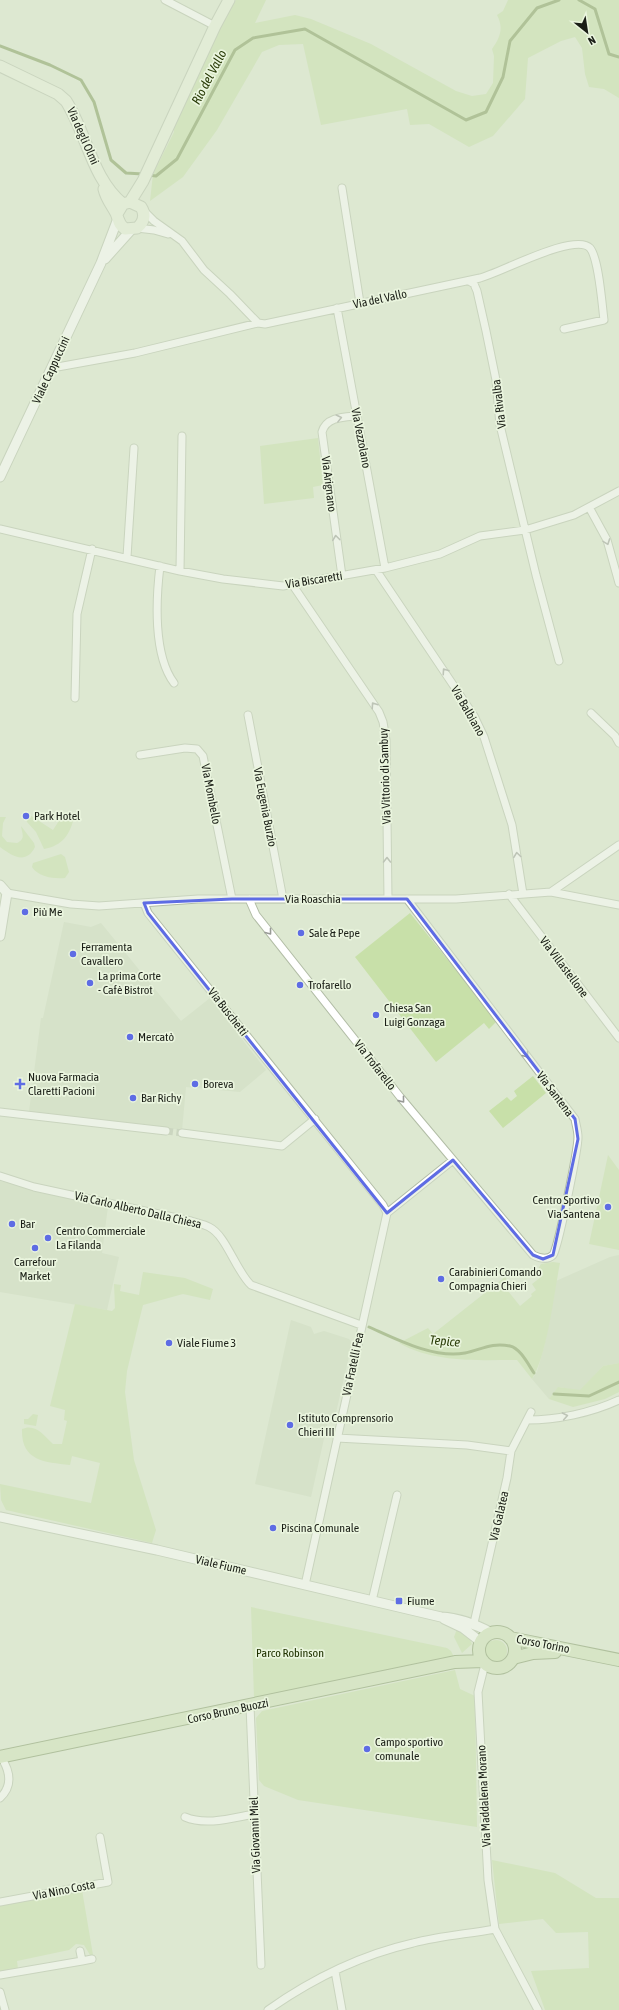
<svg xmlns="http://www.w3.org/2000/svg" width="619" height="2010" viewBox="0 0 619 2010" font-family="'Asap Condensed',sans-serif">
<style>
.built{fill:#cedbbe}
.green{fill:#c8e0a9}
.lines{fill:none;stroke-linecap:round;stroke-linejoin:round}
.stream{stroke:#7a9653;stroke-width:3}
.minor-tunnel{stroke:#b6c0ac;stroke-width:7;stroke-dasharray:7 3.5;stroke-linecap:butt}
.minor-casing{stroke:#b2bda6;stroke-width:9}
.tertiary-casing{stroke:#b2bda6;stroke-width:11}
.secondary-casing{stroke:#b2bda6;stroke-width:13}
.primary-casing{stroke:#7c9260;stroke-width:14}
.minor{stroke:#fff;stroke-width:7}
.tertiary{stroke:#fff;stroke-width:9}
.secondary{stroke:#e8f1db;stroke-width:11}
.primary{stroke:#d0e3b8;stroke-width:12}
.oneway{stroke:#989a96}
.marked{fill:none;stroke:#5e6ce4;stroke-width:3;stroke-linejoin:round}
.poi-dot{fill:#5e6ce4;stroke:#eaf5de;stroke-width:1.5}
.labels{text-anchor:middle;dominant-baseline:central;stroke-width:3.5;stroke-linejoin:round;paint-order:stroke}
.street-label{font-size:12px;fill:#1a1e16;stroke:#eaf5de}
.poi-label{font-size:12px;fill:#1a1e16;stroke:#eaf5de;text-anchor:start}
.park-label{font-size:12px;fill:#203200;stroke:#eaf5de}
.water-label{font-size:13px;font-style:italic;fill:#283a06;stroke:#eaf5de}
</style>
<rect width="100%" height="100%" fill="#dde8d1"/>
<path class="built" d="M 64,922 L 91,927 L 101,923 L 181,1021 L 210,998 L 266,1070 L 240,1092 L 186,1087 L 182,1130 L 29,1112 L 41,1018 L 43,1018 Z
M 0,1181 L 108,1206 L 102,1253 L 119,1257 L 107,1310 L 0,1292 Z
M 619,1255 L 619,1363 L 603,1366 L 580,1391 L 559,1387 L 549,1399 L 532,1379 L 537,1372 L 544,1347 L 556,1281 L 610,1257 Z
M 291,1320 L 311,1327 L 314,1334 L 324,1331 L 349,1339 L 352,1343 L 335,1417 L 329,1416 L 311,1497 L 255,1484 Z"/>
<path class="green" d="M 236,0 L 266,0 L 255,23 L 295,15 L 311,19 L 371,44 L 456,91 L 472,96 L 486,94 L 493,83 L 494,56 L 492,49 C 500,38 504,28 497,15 L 503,11 L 508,0 L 619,0 L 619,98 L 604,89 L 589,87 L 585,74 L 582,48 L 575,37 L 561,41 L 528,58 L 525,99 L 493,136 L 469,147 L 429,124 L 410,125 L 407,109 L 321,125 L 303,44 L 279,45 L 262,52 L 217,130 L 183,177 L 150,201 L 153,174 L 174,132 L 173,124 L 219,30 Z
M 318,438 L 323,485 L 313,487 L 314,498 L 264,504 L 260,446 Z
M 25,812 L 53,830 L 64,813 L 74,816 C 71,834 62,846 44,849 L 36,832 L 27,822 Z
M 0,817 L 6,817 L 3,823 L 2,836 L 7,842 L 17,843 C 26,838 22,834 21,826 L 34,843 L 35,847 C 26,865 12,856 0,847 Z
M 61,854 L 65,857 L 69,872 L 65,878 C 54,879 38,877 32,867 L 33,863 Z
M 410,913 L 497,1021 L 489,1029 L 484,1023 L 436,1062 L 355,957 Z
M 533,1076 L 546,1093 L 503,1128 L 489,1111 L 507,1097 L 511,1101 L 517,1096 L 514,1091 Z
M 608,1155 L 619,1170 L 619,1250 L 589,1244 Z
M 553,1262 L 560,1263 C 554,1293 547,1356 532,1379 L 517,1360 C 478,1360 434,1363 399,1343 L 428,1328 L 433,1334 L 505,1277 L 509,1282 L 504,1286 L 520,1306 L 532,1296 L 531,1294 L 536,1290 L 532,1284 L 541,1277 L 537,1271 L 541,1264 Z
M 143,1272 L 185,1278 L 213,1289 L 210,1300 L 183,1294 L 143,1305 L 141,1313 L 127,1371 L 125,1392 L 134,1460 L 156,1530 L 152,1543 L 6,1510 L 1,1500 L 0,1484 L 91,1503 L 100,1463 L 72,1456 L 70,1465 C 44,1462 21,1461 22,1429 C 35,1423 44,1435 53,1444 L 62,1444 L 67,1421 L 64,1420 L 65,1410 L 50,1406 L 75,1304 L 112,1311 L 115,1308 L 114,1284 L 121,1285 L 120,1291 L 139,1295 Z
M 619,1363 L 619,1392 L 605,1399 L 573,1407 L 549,1399 L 558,1387 L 580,1390 L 603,1366 Z
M 33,1414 L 38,1415 L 36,1426 L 24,1424 L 24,1419 L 28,1419 Z
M 251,1607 L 447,1648 L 451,1651 L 454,1657 L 254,1698 Z
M 457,1629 L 468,1636 L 472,1644 L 462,1653 L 454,1637 Z
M485 1651a11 11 0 1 1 22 0a11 11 0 1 1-22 0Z
M 455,1670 L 460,1689 L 475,1696 L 477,1827 L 298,1800 L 264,1786 L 259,1780 L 256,1718 L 262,1711 Z
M 492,1860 L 555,1873 L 596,1898 L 619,1898 L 619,2010 L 545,2010 L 531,1971 L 589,1968 L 588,1932 L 556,1933 L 543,1919 L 499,1924 Z
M 82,1890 L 93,1955 L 90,1955 L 84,1945 L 76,1944 L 69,1950 L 17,1961 L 18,1969 L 0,1972 L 0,1906 Z"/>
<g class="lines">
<path class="stream" d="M 579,0 L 595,9 L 609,54 L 619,57
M 0,46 L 50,65 L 81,80 L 94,102 L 111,160 L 126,173 L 143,174
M 148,175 L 156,176 L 177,159 L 235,50 L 253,38 L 305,29 L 466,120 L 486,112 L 503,77 L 510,41 L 537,8 L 559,0
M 369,1327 C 396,1339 434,1359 465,1353 C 481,1350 491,1342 510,1346 C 520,1348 528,1364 534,1373
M 554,1394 L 589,1396 L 619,1382"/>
<path class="minor-tunnel" d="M 166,1131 L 182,1133"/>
<g class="minor-casing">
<path id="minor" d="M 165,0 L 215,26
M 342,188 L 360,303
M 143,210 L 154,221 L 182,241 L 204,270 L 230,294 L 258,323
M 137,228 L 154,230 L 168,234
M 469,281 L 474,284 L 477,291 L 486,331 L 496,380 L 500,425 L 536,575 L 559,661
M 337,308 L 385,568
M 52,368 L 135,353 L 258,323 L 265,324 L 480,278 C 500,273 575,232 590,248 C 599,259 602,305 604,320 L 564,329
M 589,507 L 607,540 L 619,583
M 0,529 L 180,571 L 223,579 L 283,586 L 385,568 L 440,554 L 480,536 L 525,530 L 574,515 L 619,491
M 127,557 L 134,448
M 160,566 C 156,599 153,655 174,683
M 376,570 L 474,716 L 484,737 L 512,825 L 523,894
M 180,571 L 182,436
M 342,576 L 322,432 C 326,417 344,417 356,416
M 292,584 L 379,712 L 383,722 L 386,740 L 388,899
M 75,698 L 77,614 L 92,549
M 591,713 L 615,736 L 619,743
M 248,715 L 283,899
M 140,755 L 185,748 L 197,749 L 203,756 L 232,899
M 551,892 L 619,845
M 7,893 L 71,904 L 99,906 L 198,899 L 456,899 L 551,892 L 619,905
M 509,894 L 619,1038
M 249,899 L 256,915 L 401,1098 L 533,1255 C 539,1258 547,1261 553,1255 C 558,1248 578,1150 578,1137 C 578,1131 576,1125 575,1119 L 407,899
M 144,903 L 148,913 L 383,1205 L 387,1213
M 0,1112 L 166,1131
M 182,1133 L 282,1146 L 315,1119
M 0,1176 L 34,1187 L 191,1221 C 197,1223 204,1224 209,1227 C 226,1235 236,1271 251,1285 L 361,1325
M 387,1213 L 453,1160
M 527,1420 C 557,1420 591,1413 619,1400
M 337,1438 L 467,1445 L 511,1451
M 305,1585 L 387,1213
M 372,1601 L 397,1495
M 474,1623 L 507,1478 L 511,1451 L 531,1412
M 485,1664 L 478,1692 L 488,1880 L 495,1929 L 538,2010
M 250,1706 L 261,1965
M 0,1798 C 13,1786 10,1771 1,1757
M 185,1817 C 206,1826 232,1818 254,1814
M 0,1902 L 108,1882 L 100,1837
M 82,1961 L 92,1959
M 335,1971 L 342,2010
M 0,1975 L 82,1961 L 80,1951
M 0,1992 L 5,2010
M 268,2010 C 312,1979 361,1955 413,1943 C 440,1936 468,1934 495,1929"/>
</g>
<g class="tertiary-casing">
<path id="tertiary" d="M 105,259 L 131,230
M 0,477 L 101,263 L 117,221
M 0,885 L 7,893 L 0,936
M 0,1517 L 157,1550 L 441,1617 C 460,1618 475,1624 492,1633
M 444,1619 L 463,1628 L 481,1642"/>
</g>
<g class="secondary-casing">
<path id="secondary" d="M 0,66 L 58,94 L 66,101 C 87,134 92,179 123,204
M 104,189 C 106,198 111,204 116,213 C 119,220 118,224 125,229 L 137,228 C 144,222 146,215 141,207 L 130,202 L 123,204 L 117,214
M 130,202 L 143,181 L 215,26 L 229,0"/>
</g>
<g class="primary-casing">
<path id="primary" d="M479 1650a18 18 0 1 1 36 0a18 18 0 1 1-36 0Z
M 510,1638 L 619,1660
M 513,1658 L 533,1653 L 555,1652
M 0,1757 L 455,1662 L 483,1661"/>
</g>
<use href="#minor" class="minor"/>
<use href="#tertiary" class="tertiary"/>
<use href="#secondary" class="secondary"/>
<use href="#primary" class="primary"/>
</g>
<defs><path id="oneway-chevron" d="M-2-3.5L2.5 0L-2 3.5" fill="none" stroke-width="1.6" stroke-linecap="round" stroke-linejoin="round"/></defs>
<g class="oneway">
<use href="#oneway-chevron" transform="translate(339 418) rotate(-14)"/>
<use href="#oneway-chevron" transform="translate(336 538) rotate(-97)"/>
<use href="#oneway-chevron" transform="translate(607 542) rotate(70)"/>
<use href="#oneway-chevron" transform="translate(445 671) rotate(-124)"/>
<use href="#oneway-chevron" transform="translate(374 705) rotate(-124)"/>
<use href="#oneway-chevron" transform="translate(517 855) rotate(-98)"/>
<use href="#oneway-chevron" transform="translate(387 860) rotate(-90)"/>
<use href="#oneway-chevron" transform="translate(269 932) rotate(52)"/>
<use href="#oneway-chevron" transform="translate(526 1055) rotate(53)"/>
<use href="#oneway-chevron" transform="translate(402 1100) rotate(51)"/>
<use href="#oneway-chevron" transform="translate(565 1416) rotate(-11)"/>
</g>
<path d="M0 0H619V2010H0ZM 232,899 L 407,899 L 575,1119 L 578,1139 L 553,1255 L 543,1259 L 533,1255 L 453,1160 L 387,1213 L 148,913 L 144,903 Z" fill="#dde8d1" fill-opacity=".55" fill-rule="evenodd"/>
<path class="marked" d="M 232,899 L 407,899 L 575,1119 L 578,1139 L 553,1255 L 543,1259 L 533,1255 L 453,1160 L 387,1213 L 148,913 L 144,903 Z"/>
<g class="poi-dot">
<circle cx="26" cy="816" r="4"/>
<circle cx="25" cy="912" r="4"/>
<circle cx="301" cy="933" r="4"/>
<circle cx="73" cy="954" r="4"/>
<circle cx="90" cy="983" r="4"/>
<circle cx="300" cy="985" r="4"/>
<circle cx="376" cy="1015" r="4"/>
<circle cx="130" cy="1037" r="4"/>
<path d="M18 1078h4v4h4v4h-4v4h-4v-4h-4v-4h4z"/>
<circle cx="195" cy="1084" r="4"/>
<circle cx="133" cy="1098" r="4"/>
<circle cx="608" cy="1207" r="4"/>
<circle cx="12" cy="1224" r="4"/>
<circle cx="48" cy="1238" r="4"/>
<circle cx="35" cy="1248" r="4"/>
<circle cx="441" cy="1279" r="4"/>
<circle cx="169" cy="1343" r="4"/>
<circle cx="290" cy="1425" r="4"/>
<circle cx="273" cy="1528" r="4"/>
<rect x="395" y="1597" width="8" height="8" rx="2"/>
<circle cx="367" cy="1749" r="4"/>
</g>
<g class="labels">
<g class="street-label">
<text transform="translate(83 136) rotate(66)">Via degli Olmi</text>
<text transform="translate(380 299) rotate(-12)">Via del Vallo</text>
<text transform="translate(51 370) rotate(-65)">Viale Cappuccini</text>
<text transform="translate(499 404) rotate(-97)">Via Rivalba</text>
<text transform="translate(361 438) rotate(79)">Via Vezzolano</text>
<text transform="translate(329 484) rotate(83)">Via Arignano</text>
<text transform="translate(314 580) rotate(-9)">Via Biscaretti</text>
<text transform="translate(468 711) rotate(60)">Via Balbiano</text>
<text transform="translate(385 776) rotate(-92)">Via Vittorio di Sambuy</text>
<text transform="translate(211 794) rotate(79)">Via Mombello</text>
<text transform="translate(265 807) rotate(79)">Via Eugenia Burzio</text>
<text x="313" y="899">Via Roaschia</text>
<text transform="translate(564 967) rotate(53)">Via Villastellone</text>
<text transform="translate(228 1012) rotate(52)">Via Buschetti</text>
<text transform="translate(375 1065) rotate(52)">Via Trofarello</text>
<text transform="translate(555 1094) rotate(53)">Via Santena</text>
<text transform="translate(138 1210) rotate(13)">Via Carlo Alberto Dalla Chiesa</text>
<text transform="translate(353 1364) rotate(-78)">Via Fratelli Fea</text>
<text transform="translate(499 1516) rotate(-77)">Via Galatea</text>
<text transform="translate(221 1565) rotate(13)">Viale Fiume</text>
<text transform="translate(543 1644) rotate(11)">Corso Torino</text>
<text transform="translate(228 1711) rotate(-12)">Corso Bruno Buozzi</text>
<text transform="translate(484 1796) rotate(-93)">Via Maddalena Morano</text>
<text transform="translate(255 1835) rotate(-92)">Via Giovanni Miel</text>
<text transform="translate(64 1890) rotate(-11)">Via Nino Costa</text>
</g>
<g class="poi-label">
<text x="34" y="816">Park Hotel</text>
<text x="33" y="912">Più Me</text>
<text x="309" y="933">Sale &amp; Pepe</text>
<text x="81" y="947">Ferramenta<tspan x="81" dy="14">Cavallero</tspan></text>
<text x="98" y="976">La prima Corte<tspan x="98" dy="14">- Cafè Bistrot</tspan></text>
<text x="308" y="985">Trofarello</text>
<text x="384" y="1008">Chiesa San<tspan x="384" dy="14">Luigi Gonzaga</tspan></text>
<text x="138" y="1037">Mercatò</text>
<text x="28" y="1077">Nuova Farmacia<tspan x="28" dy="14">Claretti Pacioni</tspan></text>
<text x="203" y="1084">Boreva</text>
<text x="141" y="1098">Bar Richy</text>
<text x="600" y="1200" text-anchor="end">Centro Sportivo<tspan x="600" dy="14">Via Santena</tspan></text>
<text x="20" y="1224">Bar</text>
<text x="56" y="1231">Centro Commerciale<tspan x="56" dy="14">La Filanda</tspan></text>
<text x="35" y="1262" text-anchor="middle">Carrefour<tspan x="35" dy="14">Market</tspan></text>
<text x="449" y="1272">Carabinieri Comando<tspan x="449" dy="14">Compagnia Chieri</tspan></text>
<text x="177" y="1343">Viale Fiume 3</text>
<text x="298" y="1418">Istituto Comprensorio<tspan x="298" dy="14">Chieri III</tspan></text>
<text x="281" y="1528">Piscina Comunale</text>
<text x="407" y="1601">Fiume</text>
<text x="375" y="1742">Campo sportivo<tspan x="375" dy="14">comunale</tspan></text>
</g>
<g class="park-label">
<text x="290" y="1653">Parco Robinson</text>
</g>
<g class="water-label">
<text transform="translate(209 77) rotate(-62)">Rio del Vallo</text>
<text transform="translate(445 1341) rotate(5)">Tepice</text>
</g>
</g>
<g transform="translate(587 32) rotate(150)" stroke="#eaf5de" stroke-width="3" paint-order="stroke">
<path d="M0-3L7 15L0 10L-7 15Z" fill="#1a1e16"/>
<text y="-6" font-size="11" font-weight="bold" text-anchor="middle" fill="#1a1e16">N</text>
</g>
</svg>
